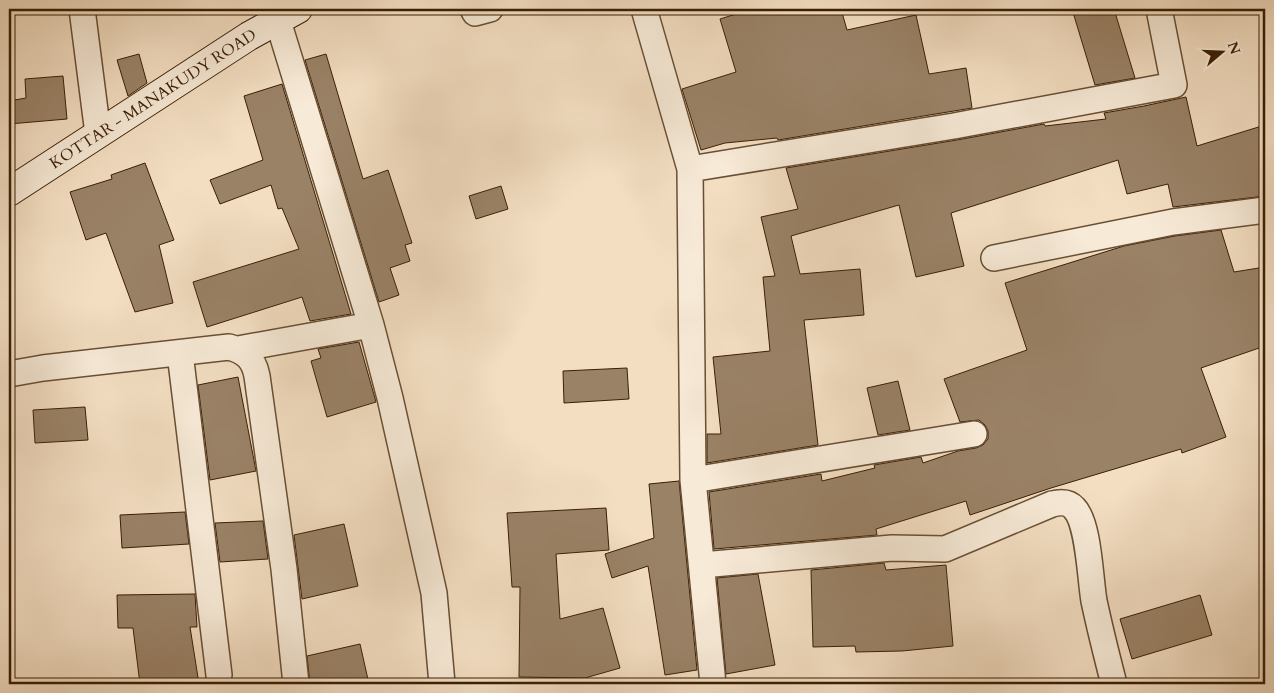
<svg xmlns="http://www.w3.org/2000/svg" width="1274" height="693" viewBox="0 0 1274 693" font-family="Cardo,serif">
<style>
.building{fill:#9a8267;stroke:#3a1f05}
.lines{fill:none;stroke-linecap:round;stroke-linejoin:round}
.minor-casing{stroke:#684f34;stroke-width:28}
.secondary-casing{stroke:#3a1f05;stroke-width:30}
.minor{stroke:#f7ead7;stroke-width:25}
.secondary{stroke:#f7ead7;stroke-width:28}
.labels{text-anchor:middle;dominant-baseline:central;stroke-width:4;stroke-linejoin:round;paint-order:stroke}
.street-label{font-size:16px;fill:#3a1f05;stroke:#f7ead7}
</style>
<rect width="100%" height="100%" fill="#f3dec2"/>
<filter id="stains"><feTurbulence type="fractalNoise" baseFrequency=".004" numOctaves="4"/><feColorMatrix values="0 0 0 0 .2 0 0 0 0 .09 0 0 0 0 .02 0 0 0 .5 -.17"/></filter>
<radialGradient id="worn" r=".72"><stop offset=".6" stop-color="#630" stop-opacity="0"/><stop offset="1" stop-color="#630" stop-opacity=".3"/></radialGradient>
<path class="building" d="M 752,9 L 841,9 L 847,30 L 916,15 L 929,74 L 966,68 L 972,108 L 778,140 L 777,138 L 725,143 L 701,150 L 682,89 L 736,72 L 720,19 Z
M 1072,9 L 1114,9 L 1135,78 L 1095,85 Z
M 139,54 L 147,83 L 128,96 L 117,60 Z
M 326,54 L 363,179 L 388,170 L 412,243 L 405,245 L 410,261 L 390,268 L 399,295 L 379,302 L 305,60 Z
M 63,76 L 67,119 L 9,124 L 9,101 L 26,98 L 25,79 Z
M 282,84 L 351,314 L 310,321 L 302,297 L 207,327 L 193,282 L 299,249 L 282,208 L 278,209 L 271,185 L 220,204 L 210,180 L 263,160 L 244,96 Z
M 1186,97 L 1197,146 L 1265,125 L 1265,196 L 1173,207 L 1168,184 L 1127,194 L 1118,160 L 951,213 L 964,266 L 916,277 L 899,205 L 791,236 L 800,274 L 860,269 L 864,315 L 804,320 L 818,445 L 707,463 L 707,434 L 721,434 L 713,357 L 770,351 L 763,277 L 775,276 L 761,217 L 798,209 L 786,168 L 957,140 L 1044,124 L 1045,126 L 1106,119 L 1104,113 L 1144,106 Z
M 145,163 L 174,240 L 159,245 L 173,303 L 135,312 L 106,233 L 86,240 L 70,192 L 112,179 L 111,175 Z
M 501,186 L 508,209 L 476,219 L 469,196 Z
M 1221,230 L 1234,272 L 1265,267 L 1265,346 L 1201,368 L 1226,437 L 1182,453 L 1181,449 L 1051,488 L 970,515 L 966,501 L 876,529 L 877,535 L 714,549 L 709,492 L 821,474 L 822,481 L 875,468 L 874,465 L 921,457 L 923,463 L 958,451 L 976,448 L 983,445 L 988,439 L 988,431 L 985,425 L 979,420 L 960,422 L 944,379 L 1027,350 L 1005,283 L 1124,246 L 1175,236 Z
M 359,342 L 376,402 L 327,417 L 311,361 L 321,358 L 318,349 Z
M 627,368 L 629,399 L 564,403 L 563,371 Z
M 238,377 L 256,471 L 210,480 L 198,385 Z
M 898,381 L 910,430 L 878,435 L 867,388 Z
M 85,407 L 88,440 L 35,443 L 33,410 Z
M 679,481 L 697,670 L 665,675 L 648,566 L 612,578 L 605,554 L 654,538 L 649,484 Z
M 606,508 L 609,550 L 556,554 L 560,619 L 603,608 L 620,668 L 585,678 L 519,677 L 520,587 L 512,587 L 507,513 Z
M 185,512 L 189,544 L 122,548 L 120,515 Z
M 263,521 L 268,559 L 220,562 L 215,523 Z
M 344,524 L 358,586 L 302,599 L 294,535 Z
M 884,563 L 886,570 L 946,565 L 953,646 L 902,651 L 856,652 L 855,646 L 813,647 L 811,570 Z
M 758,574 L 775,665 L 726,674 L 717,578 Z
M 195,594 L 197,627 L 190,627 L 199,684 L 140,684 L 133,628 L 118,628 L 117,595 Z
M 1200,595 L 1212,635 L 1132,659 L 1120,619 Z
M 360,644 L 369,684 L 310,684 L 307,656 Z"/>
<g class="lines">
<g class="minor-casing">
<path id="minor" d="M 82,9 L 98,134
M 473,9 L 475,13 L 490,9
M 644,9 L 690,169 L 693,480 L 713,684
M 278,21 L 371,325 L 390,398 L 434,593 L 442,684
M 690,169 L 954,126 L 1174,85 L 1159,9
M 994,258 L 1173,222 L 1265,210
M 238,349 L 371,325
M 180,353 L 219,675
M 9,374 L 43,368 L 229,347 C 245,351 254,359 257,376 L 284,569 L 296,684
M 693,480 L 974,434
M 702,565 L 892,548 L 945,549 L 1052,504 C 1060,502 1068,501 1074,508 C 1089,523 1090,578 1094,601 C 1100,629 1107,657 1114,684"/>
</g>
<g class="secondary-casing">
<path id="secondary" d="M 9,192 L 249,36 L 298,9"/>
</g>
<use href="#minor" class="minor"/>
<use href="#secondary" class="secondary"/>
</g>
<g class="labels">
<g class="street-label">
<text transform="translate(153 99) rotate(-33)">KOTTAR - MANAKUDY ROAD</text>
</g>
</g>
<rect width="1274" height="693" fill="none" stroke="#f3dec2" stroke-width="30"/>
<rect x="10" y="10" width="1254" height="673" fill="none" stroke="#3a1f05" stroke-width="2.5"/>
<rect x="15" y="15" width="1244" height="663" fill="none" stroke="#3a1f05"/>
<g transform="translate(1222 52) rotate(71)" stroke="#f7ead7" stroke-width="4" paint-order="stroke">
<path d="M0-4L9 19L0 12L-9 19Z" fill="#3a1f05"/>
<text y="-8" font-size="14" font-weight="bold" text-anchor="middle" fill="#3a1f05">N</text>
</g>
<rect width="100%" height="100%" filter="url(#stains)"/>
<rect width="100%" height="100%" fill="url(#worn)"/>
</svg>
